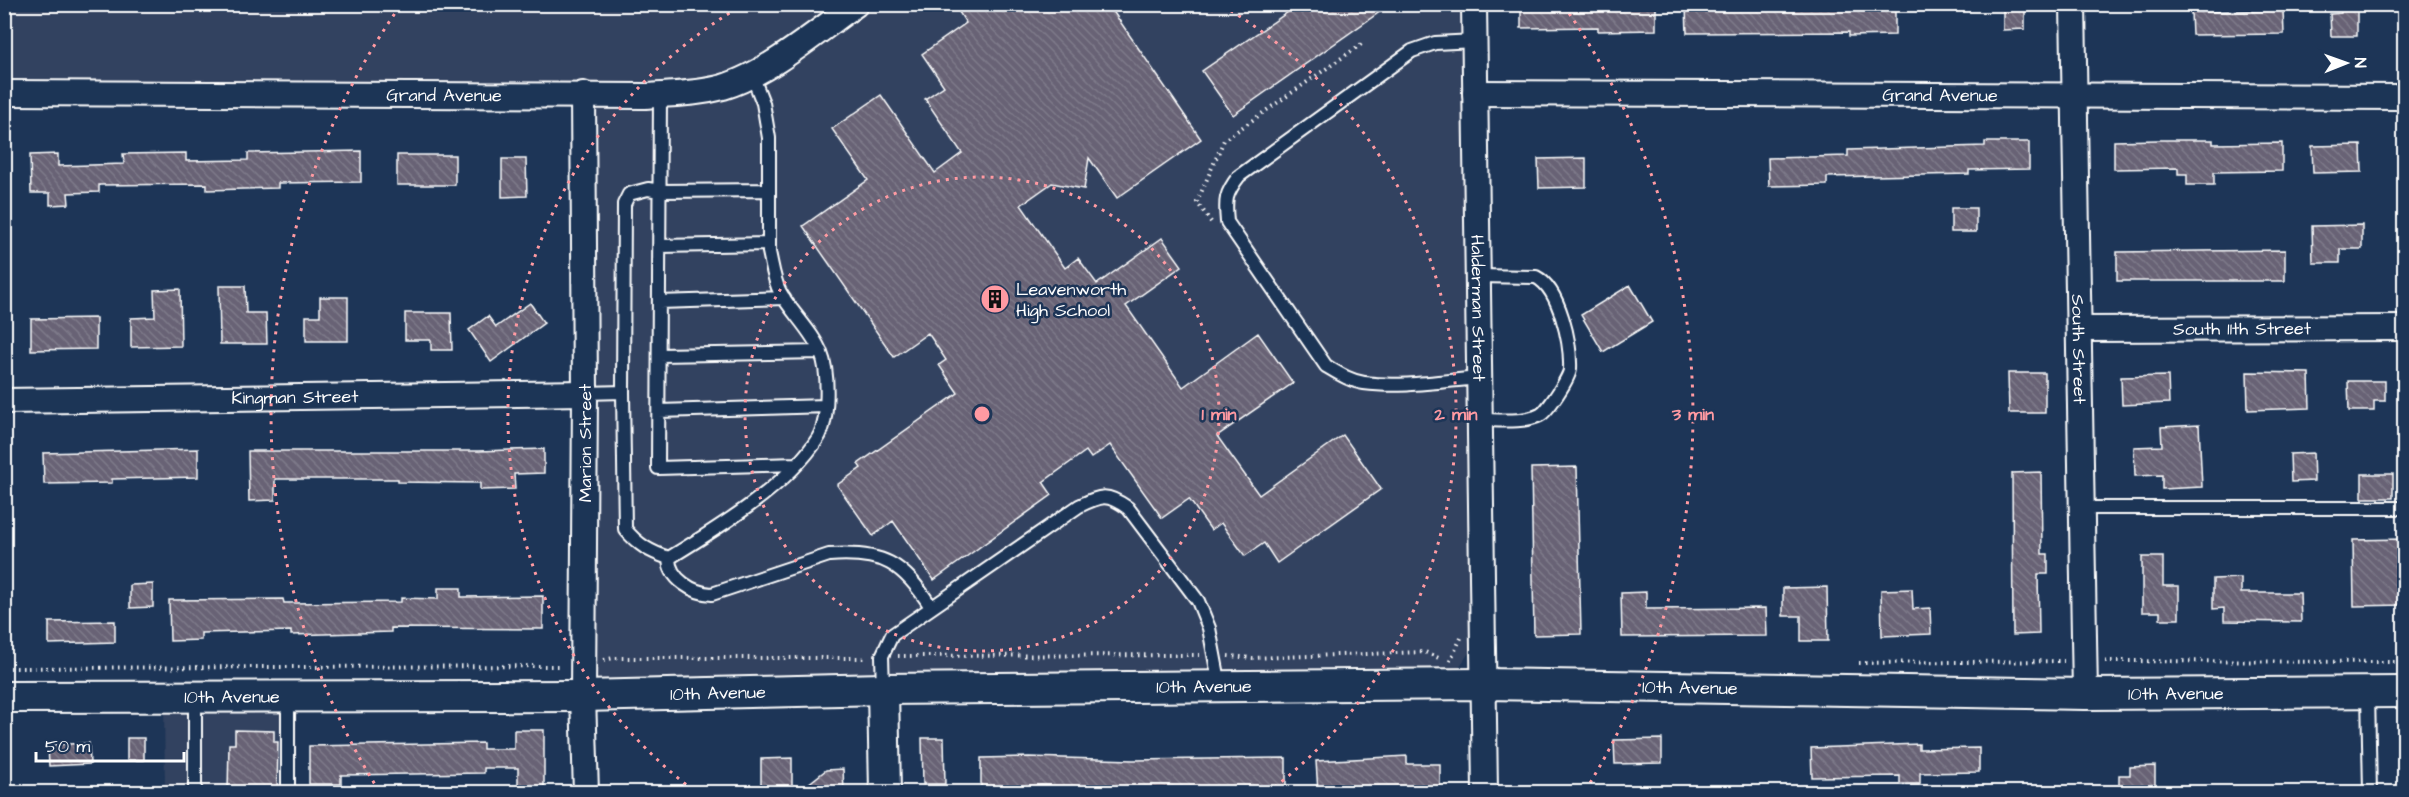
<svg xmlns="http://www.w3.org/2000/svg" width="2409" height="797" viewBox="0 0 2409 797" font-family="'Architects Daughter',sans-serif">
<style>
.built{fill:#334260}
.building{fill:url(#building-back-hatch);stroke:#fff;stroke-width:1.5}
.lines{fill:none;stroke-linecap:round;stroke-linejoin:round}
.service-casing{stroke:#fff;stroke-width:16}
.minor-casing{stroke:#fff;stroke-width:28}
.tertiary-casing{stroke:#fff;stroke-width:34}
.path{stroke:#fff;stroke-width:4;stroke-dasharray:1.5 4.5;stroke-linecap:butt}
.service{stroke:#1d3557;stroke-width:12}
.minor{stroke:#1d3557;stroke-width:24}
.tertiary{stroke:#1d3557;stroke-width:30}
.ring{fill:none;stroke:#ff9aa2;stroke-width:3;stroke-dasharray:3 6}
.labels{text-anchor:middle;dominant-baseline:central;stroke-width:5;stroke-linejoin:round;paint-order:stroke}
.street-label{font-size:18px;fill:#fff;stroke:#1d3557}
.poi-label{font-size:18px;fill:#fff;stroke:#1d3557;text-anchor:start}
.centre{fill:#ff9aa2;stroke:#1d3557;stroke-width:3}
.ring-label{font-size:18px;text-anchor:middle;font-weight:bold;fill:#ff9aa2;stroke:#1d3557;stroke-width:5;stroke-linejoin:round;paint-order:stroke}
</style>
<defs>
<pattern id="building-back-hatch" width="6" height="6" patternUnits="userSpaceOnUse" patternTransform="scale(1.5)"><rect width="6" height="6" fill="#676275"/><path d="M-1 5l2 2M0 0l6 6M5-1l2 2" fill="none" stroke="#7e7a8a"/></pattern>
</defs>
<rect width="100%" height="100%" fill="#1d3557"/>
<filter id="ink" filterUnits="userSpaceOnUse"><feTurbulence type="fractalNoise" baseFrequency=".0167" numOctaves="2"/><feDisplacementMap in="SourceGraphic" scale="12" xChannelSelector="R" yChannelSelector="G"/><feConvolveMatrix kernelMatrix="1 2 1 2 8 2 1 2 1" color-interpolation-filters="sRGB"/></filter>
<g filter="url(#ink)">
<path class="built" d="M 4,5 L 1474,5 L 1472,648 L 1454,675 L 583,696 L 582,94 L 5,93 Z
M 164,696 L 297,696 L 296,792 L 165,792 Z"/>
<path class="building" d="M 954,4 L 1108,4 L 1201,139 L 1117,198 L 1089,158 L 1084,189 L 1052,183 L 1021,205 L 1065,268 L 1078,258 L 1097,284 L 1162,238 L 1182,266 L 1126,306 L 1183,387 L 1258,333 L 1293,383 L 1217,436 L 1259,495 L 1343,435 L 1381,489 L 1277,563 L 1264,543 L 1245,556 L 1221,523 L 1211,530 L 1189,499 L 1162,518 L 1110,445 L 1091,458 L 1086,451 L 1043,482 L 1052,495 L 934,580 L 893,521 L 873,536 L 837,485 L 861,468 L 858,464 L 958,393 L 939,365 L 946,360 L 928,333 L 894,357 L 803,226 L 868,180 L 832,129 L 881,95 L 935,173 L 962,153 L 925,99 L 944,86 L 922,54 L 966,23 Z
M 1283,4 L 1391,4 L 1233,115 L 1202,71 L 1288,12 Z
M 1591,4 L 1656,4 L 1656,30 L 1598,31 L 1598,27 L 1521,28 L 1521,6 Z
M 1700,4 L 1895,4 L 1895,35 L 1849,36 L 1849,32 L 1687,33 L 1686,7 L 1700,6 Z
M 2003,4 L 2025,4 L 2025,29 L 2003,30 Z
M 2340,4 L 2357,4 L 2357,36 L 2331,36 L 2330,14 L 2341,13 Z
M 2283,10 L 2284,34 L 2192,35 L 2191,12 Z
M 2158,140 L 2213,140 L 2213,144 L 2282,143 L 2282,171 L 2214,172 L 2214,185 L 2187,185 L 2187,174 L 2178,174 L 2178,168 L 2114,169 L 2114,141 Z
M 1985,142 L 2029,142 L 2029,169 L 1969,170 L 1969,174 L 1827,177 L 1827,185 L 1769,186 L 1768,158 L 1848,156 L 1848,150 L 1985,146 Z
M 2361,145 L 2362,172 L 2313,173 L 2312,146 Z
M 361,151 L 361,182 L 278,183 L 278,188 L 207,190 L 207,184 L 99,185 L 99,192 L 68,193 L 69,204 L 50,205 L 50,193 L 31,193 L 30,155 L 58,154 L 58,166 L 124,164 L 123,154 L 186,153 L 186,161 L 248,160 L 248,153 Z
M 397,155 L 455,155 L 455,185 L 397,185 Z
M 1586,158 L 1586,187 L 1539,188 L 1538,159 Z
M 502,159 L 526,159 L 527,196 L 502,197 Z
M 1951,208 L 1976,208 L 1976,232 L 1951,232 Z
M 2362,225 L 2362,249 L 2340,249 L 2340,263 L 2313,263 L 2312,226 Z
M 2285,250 L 2285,281 L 2117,281 L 2117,252 Z
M 1630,285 L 1652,322 L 1603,352 L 1581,315 Z
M 219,286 L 245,286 L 246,313 L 266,313 L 267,344 L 220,344 Z
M 180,289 L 181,346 L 131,347 L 131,318 L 155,317 L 154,290 Z
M 320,297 L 348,297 L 348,341 L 306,341 L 306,316 L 320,316 Z
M 530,303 L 544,323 L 491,362 L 469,330 L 488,316 L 496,327 Z
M 405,313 L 451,313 L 452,350 L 431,350 L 431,340 L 405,340 Z
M 96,318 L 96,349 L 31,350 L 31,319 Z
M 2247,372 L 2309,373 L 2310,408 L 2248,410 Z
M 2008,373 L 2045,373 L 2045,413 L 2009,413 Z
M 2168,376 L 2169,403 L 2122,405 L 2121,377 Z
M 2348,381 L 2385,381 L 2385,401 L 2374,401 L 2374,411 L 2349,411 Z
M 2199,425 L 2202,487 L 2162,489 L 2162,475 L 2135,476 L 2134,447 L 2162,446 L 2161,427 Z
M 198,449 L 198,477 L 112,479 L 112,483 L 44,484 L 43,453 Z
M 544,449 L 544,473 L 514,474 L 515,489 L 480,490 L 480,483 L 398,482 L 398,479 L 275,479 L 275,500 L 249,501 L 248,451 L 479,451 Z
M 2313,453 L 2314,481 L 2291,482 L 2290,454 Z
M 1577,467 L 1581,634 L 1534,635 L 1531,468 Z
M 2041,472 L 2042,554 L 2048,554 L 2048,574 L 2038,574 L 2039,634 L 2013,635 L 2012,473 Z
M 2362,474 L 2393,474 L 2393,498 L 2362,498 Z
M 2404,539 L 2404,605 L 2354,606 L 2353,540 Z
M 2142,557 L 2163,557 L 2163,586 L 2179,586 L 2179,619 L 2160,619 L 2160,612 L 2142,612 Z
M 2241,578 L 2241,593 L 2300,593 L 2301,622 L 2224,621 L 2224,608 L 2213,609 L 2213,579 Z
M 153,584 L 153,607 L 130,608 L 130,585 Z
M 1827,587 L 1828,641 L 1801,641 L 1801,616 L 1783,616 L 1783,588 Z
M 438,588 L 461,588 L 461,597 L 543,596 L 543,629 L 391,628 L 391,632 L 291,635 L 291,631 L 201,633 L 201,640 L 170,641 L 169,600 L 283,599 L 284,603 L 401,602 L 401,598 L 438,599 Z
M 1912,589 L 1913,609 L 1930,608 L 1931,634 L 1882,636 L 1881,590 Z
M 1646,592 L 1646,609 L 1766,608 L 1767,636 L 1622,637 L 1621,593 Z
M 115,621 L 115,642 L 49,644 L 49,622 Z
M 235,730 L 274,731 L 274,742 L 278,742 L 277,792 L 228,792 L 229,744 L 235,744 Z
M 514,730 L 544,730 L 544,792 L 518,792 L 518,768 L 484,768 L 484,773 L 341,775 L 341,784 L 309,784 L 309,746 L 483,743 L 483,749 L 514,749 Z
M 127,738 L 144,738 L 144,760 L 127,760 Z
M 922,738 L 944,738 L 945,784 L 923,784 Z
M 1662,739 L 1662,763 L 1615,764 L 1614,740 Z
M 89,743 L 90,764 L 49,766 L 48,745 Z
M 1919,744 L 1919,749 L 1979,748 L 1979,772 L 1920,773 L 1920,784 L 1900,784 L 1900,776 L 1812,777 L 1811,748 Z
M 1407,756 L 1407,764 L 1440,764 L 1440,792 L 1379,792 L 1378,787 L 1318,792 L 1316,761 Z
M 1029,757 L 1133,760 L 1286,758 L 1286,792 L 1091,788 L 1091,792 L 1075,792 L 1075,786 L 1029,786 L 1030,792 L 981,792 L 981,758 Z
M 792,758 L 792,792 L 761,792 L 761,759 Z
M 2155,766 L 2155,792 L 2119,792 L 2119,775 L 2130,775 L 2130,767 Z
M 843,769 L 844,792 L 798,792 L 826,770 Z"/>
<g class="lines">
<g class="service-casing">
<path id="service" d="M 1475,41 L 1435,43 L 1412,51 L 1239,176 C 1225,194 1225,200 1227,222 L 1326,366 C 1338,373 1350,381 1364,383 C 1401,388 1442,381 1480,378
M 752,75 L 763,103 L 769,138 L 769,252 C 772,265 774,281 780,292 C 791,312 813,332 821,353 C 829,372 829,421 818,438 C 789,485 715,530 669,558 C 650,552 638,545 625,529 L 623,392 L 624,204 L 629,194 L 648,189 L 660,191 L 769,190
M 660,95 L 658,468 L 797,464
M 660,246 L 769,244
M 1478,276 L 1536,277 C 1560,289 1571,344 1570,369 C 1570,377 1547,412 1540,415 C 1524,423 1498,420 1480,420
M 659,302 L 784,298
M 659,355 L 821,352
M 585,393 L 623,392
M 659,411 L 826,406
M 2082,508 L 2404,508
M 669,558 C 669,579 693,593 712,594 L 829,555 C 883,551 903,563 931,607
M 883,689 L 882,656 L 892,635 L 1079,506 C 1102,495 1107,493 1128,508 L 1198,601 L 1209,628 L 1220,686
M 2368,693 L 2370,792
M 195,698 L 195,792
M 288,698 L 288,792"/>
</g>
<g class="minor-casing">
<g id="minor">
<path id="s1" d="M 1474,4 L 1485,792"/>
<path id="s2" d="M 2073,4 L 2085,694"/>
<path id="s3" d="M 4,93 L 645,96 C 671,94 697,94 723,87 C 767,74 818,31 856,4"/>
<path id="s4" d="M 1475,93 L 2404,97"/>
<path d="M 583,94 L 585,393 L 583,696 L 586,792"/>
<path id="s5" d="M 2080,329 L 2404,328"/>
<path id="s6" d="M 4,401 L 585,393"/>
</g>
</g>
<g class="tertiary-casing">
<g id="tertiary">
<path d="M 883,689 L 885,792"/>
<path id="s7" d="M 4,697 L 583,696 L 883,689 L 1484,684 L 2085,694 L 2404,692"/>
</g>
</g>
<path class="path" d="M 1211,222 L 1197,202 L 1224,140 L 1363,43
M 898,656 L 1199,655
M 1228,656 L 1253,658 L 1425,652 L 1441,659
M 604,660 L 614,658 L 867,658
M 1450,661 L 1461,638
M 2105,661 L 2404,662
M 1859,663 L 2064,661
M 4,668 L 562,666"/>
<use href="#service" class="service"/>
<use href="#minor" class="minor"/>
<use href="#tertiary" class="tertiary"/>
</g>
</g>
<g class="ring">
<circle cx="982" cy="414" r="237"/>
<path d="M693 790A474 474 0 0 1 741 6M1223 6A474 474 0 0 1 1271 790"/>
<path d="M379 791A711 711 0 0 1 400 6M1564 6A711 711 0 0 1 1585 791"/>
</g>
<defs>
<g id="building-disc" transform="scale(1.5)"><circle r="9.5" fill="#ff9aa2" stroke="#1d3557"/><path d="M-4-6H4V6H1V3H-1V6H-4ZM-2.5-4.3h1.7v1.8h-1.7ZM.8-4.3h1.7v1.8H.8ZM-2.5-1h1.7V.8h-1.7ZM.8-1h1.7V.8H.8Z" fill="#111"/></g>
</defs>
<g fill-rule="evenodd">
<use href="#building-disc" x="995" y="299"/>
</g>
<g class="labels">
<g class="street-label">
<text stroke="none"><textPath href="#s3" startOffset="440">Grand Avenue</textPath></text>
<text stroke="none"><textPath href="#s4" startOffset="465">Grand Avenue</textPath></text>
<text stroke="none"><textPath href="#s1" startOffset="304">Halderman Street</textPath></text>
<text stroke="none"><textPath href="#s5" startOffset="162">South 11th Street</textPath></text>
<text stroke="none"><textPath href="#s2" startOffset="345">South Street</textPath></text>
<text stroke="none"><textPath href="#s6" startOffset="291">Kingman Street</textPath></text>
<text transform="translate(585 443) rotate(-90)">Marion Street</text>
<text stroke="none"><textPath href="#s7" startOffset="1200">10th Avenue</textPath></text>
<text stroke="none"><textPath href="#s7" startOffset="1686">10th Avenue</textPath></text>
<text stroke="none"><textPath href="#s7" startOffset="2172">10th Avenue</textPath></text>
<text stroke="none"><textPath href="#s7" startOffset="714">10th Avenue</textPath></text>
<text stroke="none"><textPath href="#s7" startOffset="228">10th Avenue</textPath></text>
</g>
<g class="poi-label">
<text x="1016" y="289">Leavenworth<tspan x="1016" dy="21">High School</tspan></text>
</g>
</g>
<circle cx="982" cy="414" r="9" class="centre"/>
<g class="ring-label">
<text x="1219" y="420">1 min</text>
<text x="1456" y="420">2 min</text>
<text x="1693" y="420">3 min</text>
</g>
<rect width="2409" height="797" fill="none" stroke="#1d3557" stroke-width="24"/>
<rect x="12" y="12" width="2385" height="773" fill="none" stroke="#fff" stroke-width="2" filter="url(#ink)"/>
<g transform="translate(2346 63) rotate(89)" stroke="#1d3557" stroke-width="4.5" paint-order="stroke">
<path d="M0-4.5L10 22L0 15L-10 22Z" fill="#ffffff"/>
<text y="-9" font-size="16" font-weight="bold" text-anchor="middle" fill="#ffffff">N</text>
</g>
<path d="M36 752v9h148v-9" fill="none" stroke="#ffffff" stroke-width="3"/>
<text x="45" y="752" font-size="18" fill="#ffffff" stroke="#1d3557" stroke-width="4.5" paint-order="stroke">50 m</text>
</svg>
